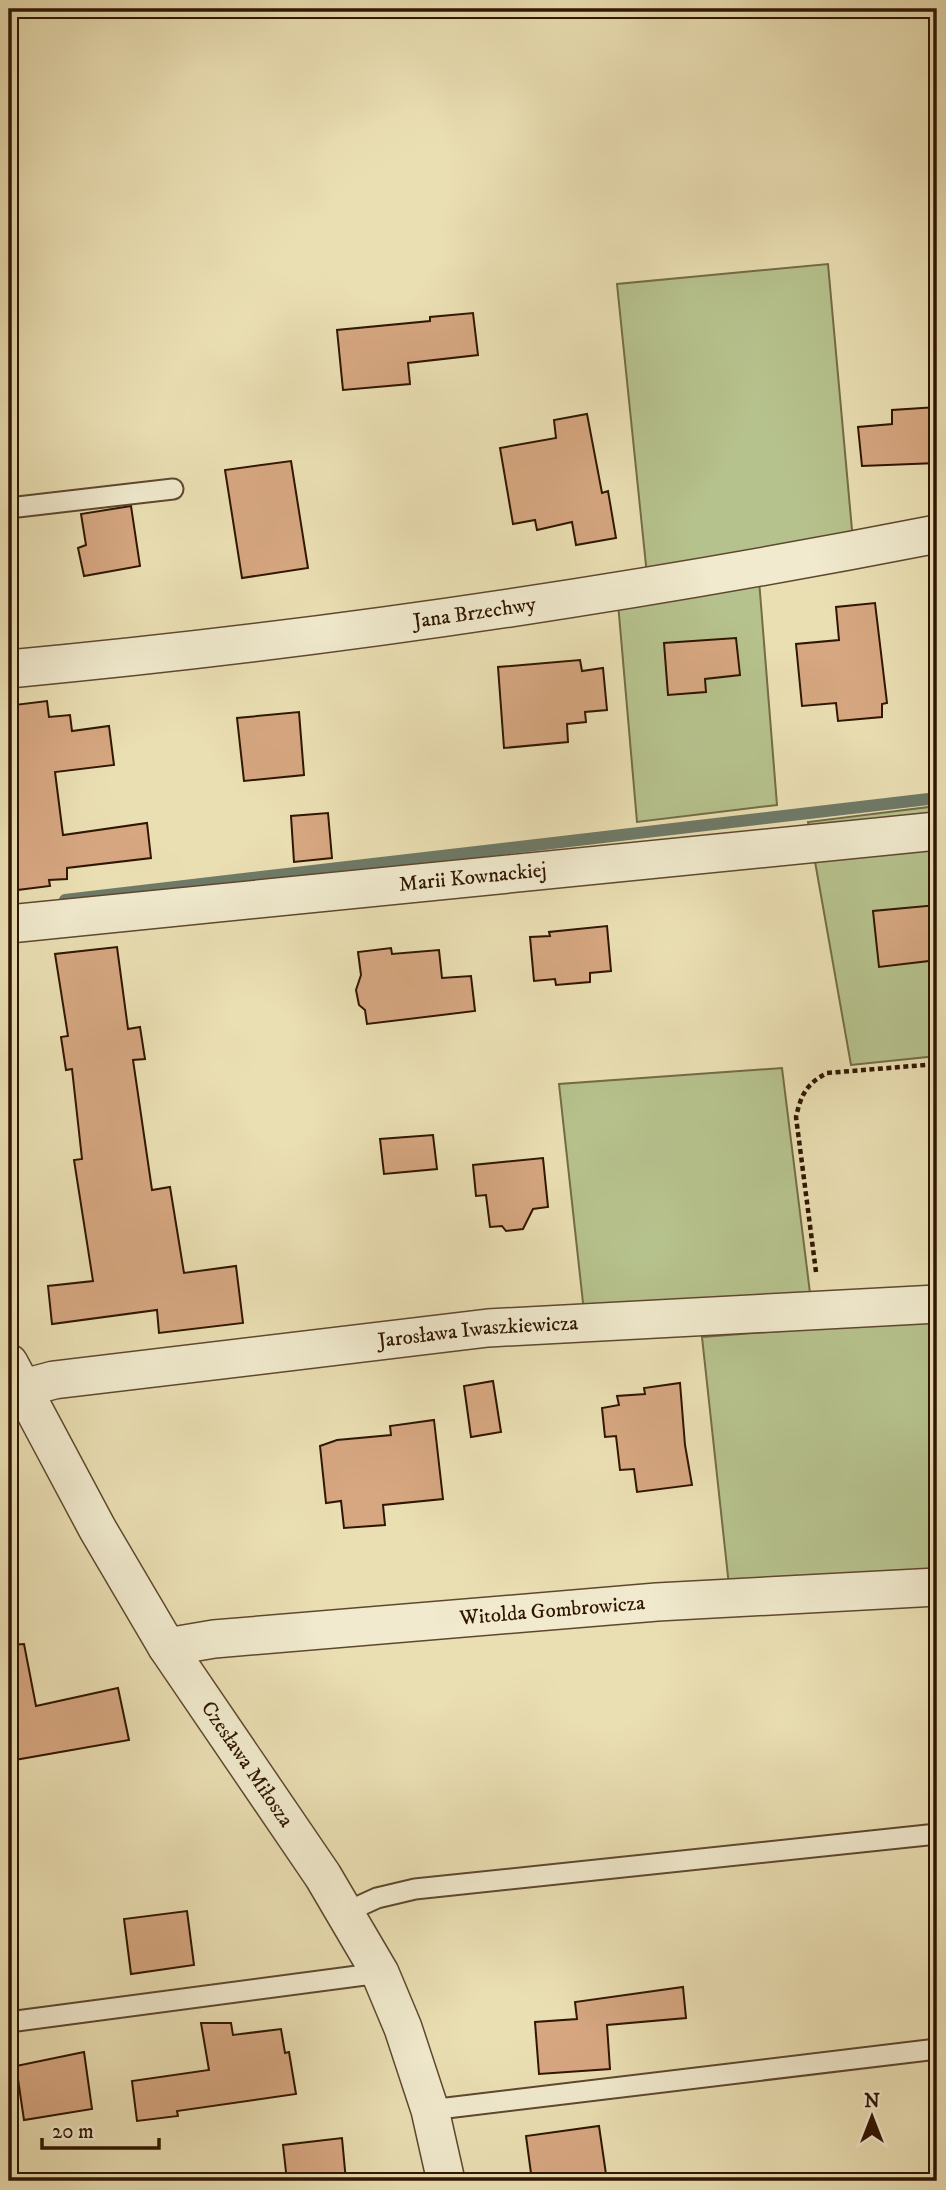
<svg xmlns="http://www.w3.org/2000/svg" width="946" height="2190" viewBox="0 0 946 2190" font-family="'IM FELL DW Pica',serif">
<style>
.green{fill:#b6c28d;stroke:#736c46;stroke-width:2}
.lines{fill:none;stroke-linecap:round;stroke-linejoin:round}
.stream{stroke:#6e7a68;stroke-width:12}
.building{fill:#d6a781;stroke:#301600;stroke-width:2}
.lane-casing{stroke:#5e482d;stroke-width:23}
.street-casing{stroke:#5e482d;stroke-width:40}
.path{stroke:#301600;stroke-width:4.5;stroke-dasharray:5 3.5;stroke-linecap:butt}
.lane{stroke:#f1eace;stroke-width:19}
.street{stroke:#f1eace;stroke-width:37}
.labels{text-anchor:middle;dominant-baseline:central;stroke-width:5;stroke-linejoin:round;paint-order:stroke}
.street-label{font-size:21px;fill:#301600;stroke:#f1eace}
</style>
<rect width="100%" height="100%" fill="#eadfb3"/>
<filter id="stains"><feTurbulence type="fractalNoise" baseFrequency=".00286" numOctaves="4"/><feColorMatrix values="0 0 0 0 .2 0 0 0 0 .09 0 0 0 0 .02 0 0 0 .5 -.17"/></filter>
<radialGradient id="worn" r=".72"><stop offset=".6" stop-color="#630" stop-opacity="0"/><stop offset="1" stop-color="#630" stop-opacity=".3"/></radialGradient>
<path class="green" d="M 828,264 L 853,541 L 647,575 L 617,284 Z
M 759,580 L 777,805 L 637,822 L 618,603 Z
M 937,806 L 937,1056 L 851,1065 L 808,822 Z
M 782,1068 L 811,1301 L 584,1312 L 559,1084 Z
M 937,1319 L 937,1582 L 730,1595 L 702,1337 Z"/>
<g class="lines">
<path class="stream" d="M 65,900 L 937,798"/>
</g>
<path class="building" d="M 473,313 L 478,355 L 408,363 L 410,384 L 343,390 L 337,330 L 430,321 L 430,317 Z
M 937,407 L 937,463 L 862,466 L 858,427 L 892,424 L 892,410 Z
M 587,414 L 602,493 L 608,491 L 616,538 L 576,545 L 572,522 L 537,530 L 535,520 L 513,524 L 500,448 L 556,438 L 554,420 Z
M 291,461 L 308,568 L 242,578 L 225,470 Z
M 131,506 L 140,566 L 84,576 L 78,548 L 86,545 L 81,514 Z
M 875,603 L 887,703 L 882,704 L 882,717 L 838,721 L 836,703 L 802,706 L 796,644 L 839,640 L 836,607 Z
M 736,638 L 740,675 L 705,679 L 706,692 L 668,695 L 664,643 Z
M 580,660 L 582,671 L 603,668 L 607,710 L 585,712 L 586,722 L 567,724 L 568,742 L 504,748 L 498,667 Z
M 47,701 L 49,717 L 70,715 L 72,731 L 109,726 L 114,765 L 55,772 L 63,835 L 147,823 L 151,858 L 67,868 L 67,879 L 49,880 L 50,886 L 9,891 L 9,723 L 16,722 L 14,705 Z
M 299,712 L 304,775 L 244,781 L 237,718 Z
M 328,813 L 332,858 L 294,862 L 291,816 Z
M 937,905 L 937,960 L 879,967 L 873,911 Z
M 607,926 L 611,971 L 590,973 L 590,982 L 556,985 L 555,979 L 534,981 L 530,937 L 550,936 L 549,932 Z
M 117,947 L 128,1029 L 140,1027 L 145,1059 L 133,1060 L 152,1190 L 170,1187 L 184,1273 L 236,1266 L 243,1323 L 159,1333 L 157,1310 L 52,1324 L 48,1286 L 93,1281 L 74,1160 L 82,1159 L 72,1069 L 66,1070 L 61,1037 L 68,1036 L 55,954 Z
M 391,948 L 392,954 L 439,950 L 442,978 L 471,976 L 475,1011 L 367,1024 L 365,1010 L 359,1005 L 356,990 L 361,975 L 358,952 Z
M 433,1135 L 437,1169 L 384,1174 L 380,1139 Z
M 543,1158 L 548,1207 L 533,1209 L 523,1229 L 506,1231 L 502,1226 L 490,1227 L 486,1195 L 476,1196 L 473,1165 Z
M 493,1381 L 501,1432 L 471,1437 L 464,1386 Z
M 680,1383 L 685,1445 L 692,1485 L 637,1492 L 634,1469 L 620,1470 L 616,1436 L 605,1437 L 602,1408 L 619,1405 L 617,1396 L 645,1394 L 644,1388 Z
M 434,1420 L 443,1499 L 383,1505 L 385,1525 L 344,1528 L 341,1501 L 326,1503 L 320,1446 L 337,1440 L 391,1435 L 390,1426 Z
M 24,1644 L 36,1706 L 118,1688 L 129,1740 L 9,1761 L 9,1645 Z
M 187,1911 L 194,1965 L 131,1974 L 124,1919 Z
M 683,1987 L 686,2018 L 607,2025 L 610,2069 L 539,2074 L 535,2022 L 577,2019 L 575,2002 Z
M 201,2023 L 231,2023 L 233,2035 L 281,2029 L 285,2053 L 289,2052 L 296,2094 L 177,2111 L 178,2116 L 137,2121 L 132,2081 L 209,2070 Z
M 84,2052 L 92,2109 L 24,2120 L 16,2066 Z
M 599,2126 L 607,2181 L 532,2181 L 526,2136 Z
M 342,2138 L 346,2181 L 287,2181 L 283,2145 Z"/>
<g class="lines">
<g class="lane-casing">
<path id="lane" d="M 9,508 L 173,489
M 344,1913 L 377,1898 L 415,1889 L 937,1834
M 9,2022 L 380,1973
M 430,2110 L 937,2049"/>
</g>
<g class="street-casing">
<g id="street">
<path id="s1" d="M 9,669 C 321,640 630,594 937,534"/>
<path id="s2" d="M 9,924 L 937,831"/>
<path id="s3" d="M 9,1363 L 97,1528 L 167,1647 L 323,1876 L 380,1973 L 403,2028 L 430,2110 L 446,2181"/>
<path id="s4" d="M 20,1389 L 54,1380 L 488,1328 L 937,1304"/>
<path id="s5" d="M 167,1647 L 214,1639 L 657,1602 L 937,1587"/>
</g>
</g>
<path class="path" d="M 816,1272 L 796,1117 C 801,1095 806,1084 827,1073 L 937,1064"/>
<use href="#lane" class="lane"/>
<use href="#street" class="street"/>
</g>
<g class="labels">
<g class="street-label">
<text stroke="none"><textPath href="#s1" startOffset="469">Jana Brzechwy</textPath></text>
<text stroke="none"><textPath href="#s2" startOffset="466">Marii Kownackiej</textPath></text>
<text stroke="none"><textPath href="#s4" startOffset="462">Jarosława Iwaszkiewicza</textPath></text>
<text stroke="none"><textPath href="#s5" startOffset="387">Witolda Gombrowicza</textPath></text>
<text stroke="none"><textPath href="#s3" startOffset="467">Czesława Miłosza</textPath></text>
</g>
</g>
<rect width="946" height="2190" fill="none" stroke="#eadfb3" stroke-width="35"/>
<rect x="10" y="10" width="925" height="2169" fill="none" stroke="#301600" stroke-width="3.5"/>
<rect x="18" y="18" width="911" height="2155" fill="none" stroke="#301600" stroke-width="2"/>
<g transform="translate(872 2117)" stroke="#f1eace" stroke-width="5" paint-order="stroke">
<path d="M0-5L12 26L0 18L-12 26Z" fill="#301600"/>
<text y="-10" font-size="19" font-weight="bold" text-anchor="middle" fill="#301600">N</text>
</g>
<path d="M42 2138v10h117v-10" fill="none" stroke="#301600" stroke-width="3.5"/>
<text x="52" y="2138" font-size="21" fill="#301600" stroke="#f1eace" stroke-width="5" paint-order="stroke">20 m</text>
<rect width="100%" height="100%" filter="url(#stains)"/>
<rect width="100%" height="100%" fill="url(#worn)"/>
</svg>
